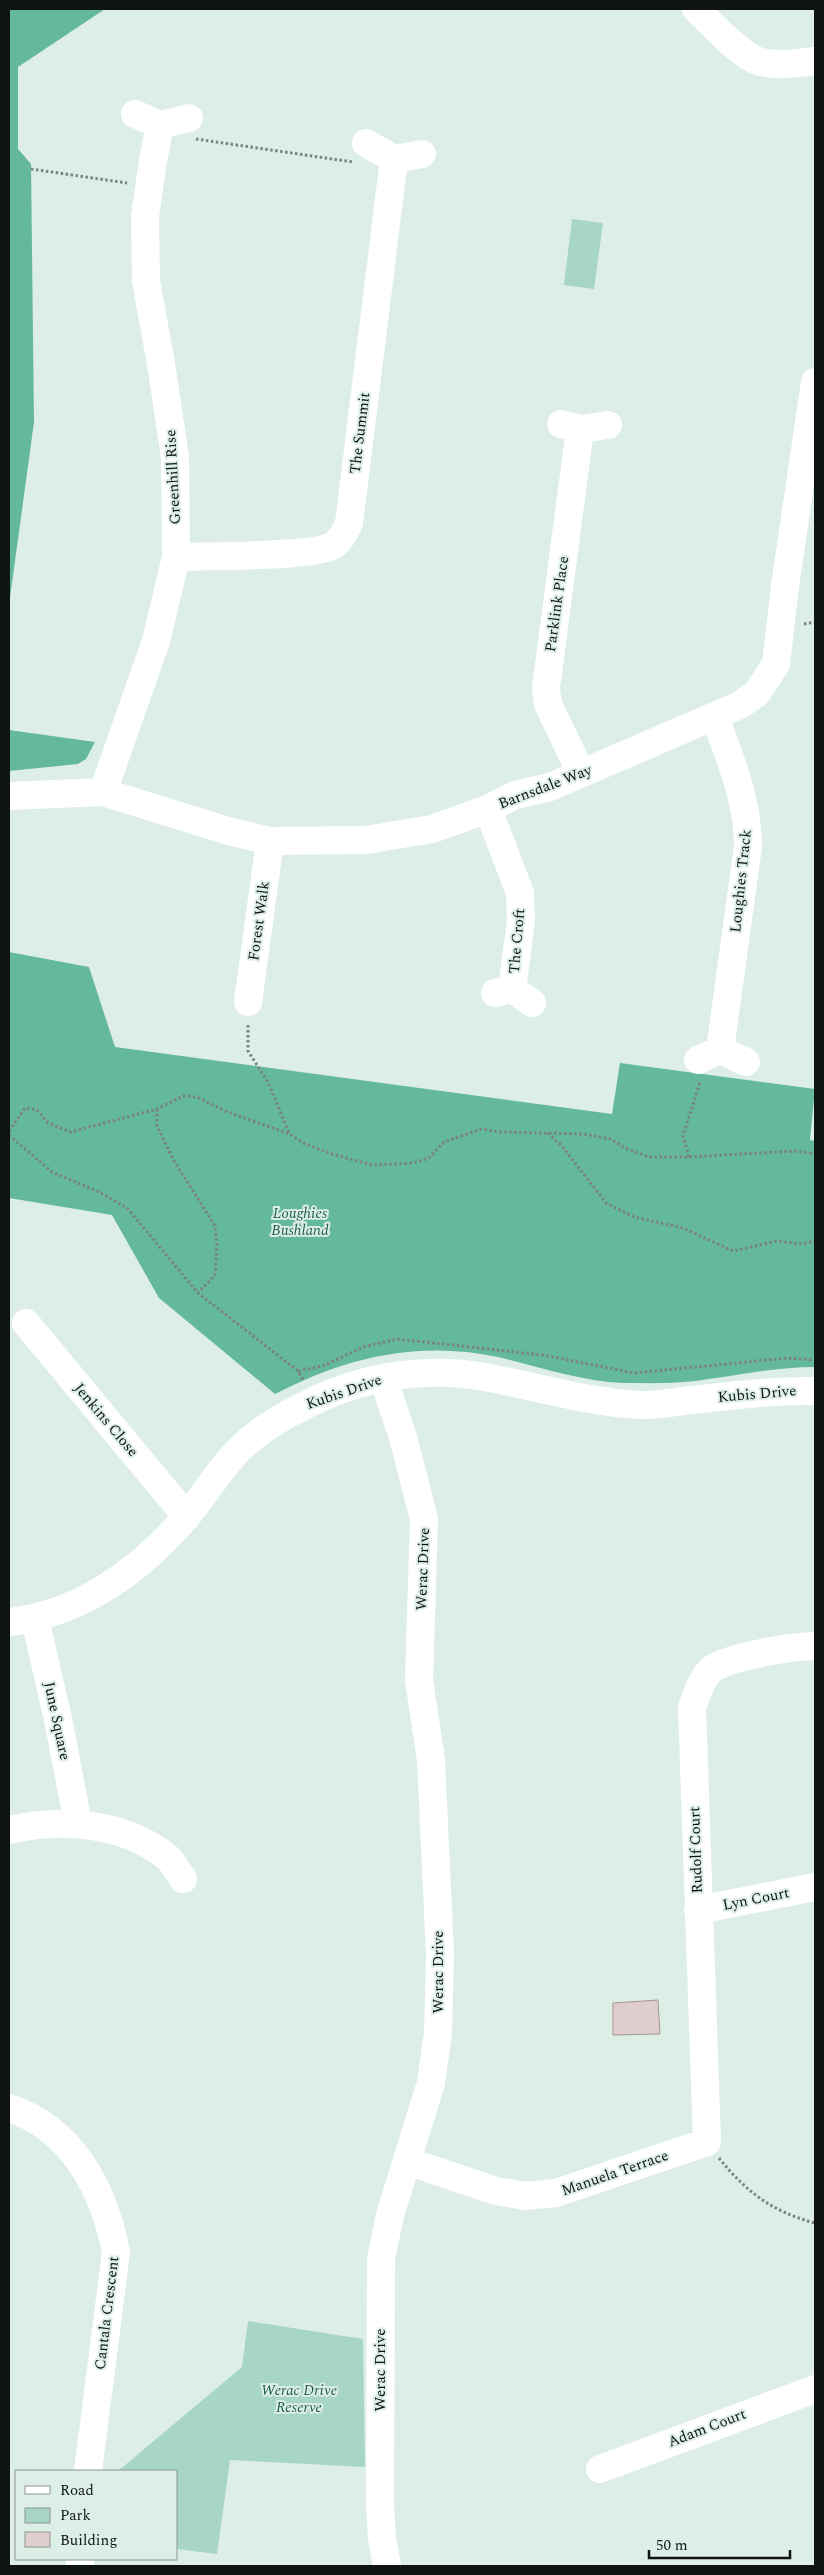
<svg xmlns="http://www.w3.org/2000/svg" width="824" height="2575" viewBox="0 0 824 2575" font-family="Spectral,serif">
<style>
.green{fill:#a7d6c5}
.forest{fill:#64b89d}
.building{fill:#e0cece;stroke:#a69695}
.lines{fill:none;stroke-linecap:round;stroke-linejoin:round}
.path{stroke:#798480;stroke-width:3;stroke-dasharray:2.5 2.5;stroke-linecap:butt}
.minor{stroke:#fff;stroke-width:28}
.labels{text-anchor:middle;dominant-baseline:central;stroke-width:4;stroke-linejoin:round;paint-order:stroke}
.street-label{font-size:15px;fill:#0e1412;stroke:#ddeee7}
.park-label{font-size:15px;font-style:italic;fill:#1d5f4c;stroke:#ddeee7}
</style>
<rect width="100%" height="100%" fill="#ddeee7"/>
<path class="green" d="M 572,219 L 603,223 L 594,289 L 564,285 Z
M 248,2321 L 363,2339 L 365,2467 L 230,2460 L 217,2554 L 176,2549 L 176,2471 L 118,2471 L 242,2367 Z"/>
<path class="forest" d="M 9,9 L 105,9 L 18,67 L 18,149 L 31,164 L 34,422 L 9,605 Z
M 9,730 L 95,742 L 86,759 L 78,764 L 9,771 Z
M 9,952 L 89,967 L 115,1047 L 612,1114 L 620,1063 L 815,1089 L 810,1140 L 815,1141 L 815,1367 C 774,1367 735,1376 695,1381 C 671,1384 647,1383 623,1383 C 580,1381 540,1367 498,1357 C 419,1340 346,1357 275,1394 L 159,1298 L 112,1215 L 9,1198 Z"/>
<path class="building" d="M 658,2000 L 660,2034 L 613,2035 L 613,2003 Z"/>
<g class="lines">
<path class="path" d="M 196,139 L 353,162
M 31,169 L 127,183
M 804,624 L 815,622
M 248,1025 L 248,1051 L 268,1082 L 289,1133
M 157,1109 L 157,1126 L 174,1161 L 215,1226 L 217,1246 L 215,1275 L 198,1293
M 9,1131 L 25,1108 L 37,1110 L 48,1123 L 71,1132 L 157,1109 L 183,1096 L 197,1097 L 225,1111 L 290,1134 L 303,1143 L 332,1154 L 372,1165 L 413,1163 L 429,1158 L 444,1142 L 481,1129 L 499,1132 L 583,1134 L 611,1139 L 625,1148 L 649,1157 L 689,1157 L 795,1151 L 815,1154
M 548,1133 L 562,1146 L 606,1203 L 634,1217 L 683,1228 L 733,1251 L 777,1241 L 801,1244 L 815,1241
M 9,1135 L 52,1172 L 97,1191 L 127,1208 L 198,1293 L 298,1371 L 304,1381
M 689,1157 L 683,1136 L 700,1082
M 298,1371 L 323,1366 L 363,1347 L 397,1339 L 543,1355 L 634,1373 L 788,1358 L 815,1360
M 719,2158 C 746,2192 773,2212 815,2223"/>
<path class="minor" d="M 696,9 C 711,23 742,58 761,62 C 779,66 798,63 815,61
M 135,114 L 160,125 L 189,118
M 366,143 L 394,159 L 422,154
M 561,424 L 580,429 L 608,425
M 580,429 L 546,688 L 548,704 L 581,773
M 176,557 C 203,556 317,557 334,545 C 341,540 345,531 349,523 L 394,159
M 715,717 C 730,759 748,800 748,846 L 720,1050
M 103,792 L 156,641 L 176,557 L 175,457 L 161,364 L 146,281 L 145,216 L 153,161 L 160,125
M 9,796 L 103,792 L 228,831 L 270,841 L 366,840 L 432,829 L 488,809 L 515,795 L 550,787 L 740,705 L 757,693 L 776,664 L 785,586 L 815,382
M 488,809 L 520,893 L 521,921 L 512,989
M 495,993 L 512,989 L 532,1003
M 248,1002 L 270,841
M 698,1060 L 720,1050 L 746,1062
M 26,1323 L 187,1517
M 383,1378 L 403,1437 L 424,1519 L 419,1680 L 431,1760 L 440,1954 L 438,2033 L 431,2083 L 390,2215 L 381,2259 L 380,2504 L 382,2538 L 387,2566
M 35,1619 L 58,1719 L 78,1823
M 9,1622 C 80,1614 140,1571 186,1517 C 208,1491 225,1459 252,1438 C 267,1426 285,1415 302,1407 C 357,1377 424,1366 485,1377 C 538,1387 587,1402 640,1405 C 656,1406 674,1402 690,1400 C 732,1396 773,1390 815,1391
M 9,1830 C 62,1818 123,1822 167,1857 C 173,1862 178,1872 183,1879
M 698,1910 L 815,1887
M 9,2108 C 73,2129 104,2190 116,2252 L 88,2471
M 407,2161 L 496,2191 L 525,2196 L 556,2193 L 707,2142 L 692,1707 C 697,1695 703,1673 715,1667 C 736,1656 792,1646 815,1646
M 600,2469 L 815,2389
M 80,2559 L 80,2566"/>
</g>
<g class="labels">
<g class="street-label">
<text transform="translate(360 433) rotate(-83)">The Summit</text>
<text transform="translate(173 477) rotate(-93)">Greenhill Rise</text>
<text transform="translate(557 604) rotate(-82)">Parklink Place</text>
<text transform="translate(545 787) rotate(-21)">Barnsdale Way</text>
<text transform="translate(741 881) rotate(-84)">Loughies Track</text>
<text transform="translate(259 921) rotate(-82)">Forest Walk</text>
<text transform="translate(517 941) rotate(-85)">The Croft</text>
<text transform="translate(344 1392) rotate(-19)">Kubis Drive</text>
<text transform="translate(757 1394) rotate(-5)">Kubis Drive</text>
<text transform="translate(106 1420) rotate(50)">Jenkins Close</text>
<text transform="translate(423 1569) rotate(-88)">Werac Drive</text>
<text transform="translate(57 1721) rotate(78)">June Square</text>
<text transform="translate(696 1850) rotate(-92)">Rudolf Court</text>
<text transform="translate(756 1899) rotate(-11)">Lyn Court</text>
<text transform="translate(438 1972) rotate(-90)">Werac Drive</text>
<text transform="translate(615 2173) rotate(-19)">Manuela Terrace</text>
<text transform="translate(107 2313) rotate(-83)">Cantala Crescent</text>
<text transform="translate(380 2370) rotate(-90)">Werac Drive</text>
<text transform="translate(707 2428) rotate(-21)">Adam Court</text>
</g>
<g class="park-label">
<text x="300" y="1213">Loughies<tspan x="300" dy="17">Bushland</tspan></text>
<text x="299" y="2390">Werac Drive<tspan x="299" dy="17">Reserve</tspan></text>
</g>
</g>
<rect width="824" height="2575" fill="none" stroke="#0e1412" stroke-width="20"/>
<rect x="15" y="2470" width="162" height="90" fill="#ddeee7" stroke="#8a9792"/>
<rect x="25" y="2486" width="25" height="8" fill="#ffffff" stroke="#8a9792"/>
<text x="60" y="2495" font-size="15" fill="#0e1412">Road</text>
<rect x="25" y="2508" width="25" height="15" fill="#a7d6c5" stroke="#8a9792"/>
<text x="60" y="2520" font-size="15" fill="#0e1412">Park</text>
<rect x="25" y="2532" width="25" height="15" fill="#e0cece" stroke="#8a9792"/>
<text x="60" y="2545" font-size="15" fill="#0e1412">Building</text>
<path d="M649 2550v8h141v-8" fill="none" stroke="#0e1412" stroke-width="2.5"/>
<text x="656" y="2550" font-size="15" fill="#0e1412" stroke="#ddeee7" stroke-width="4" paint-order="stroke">50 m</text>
</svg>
